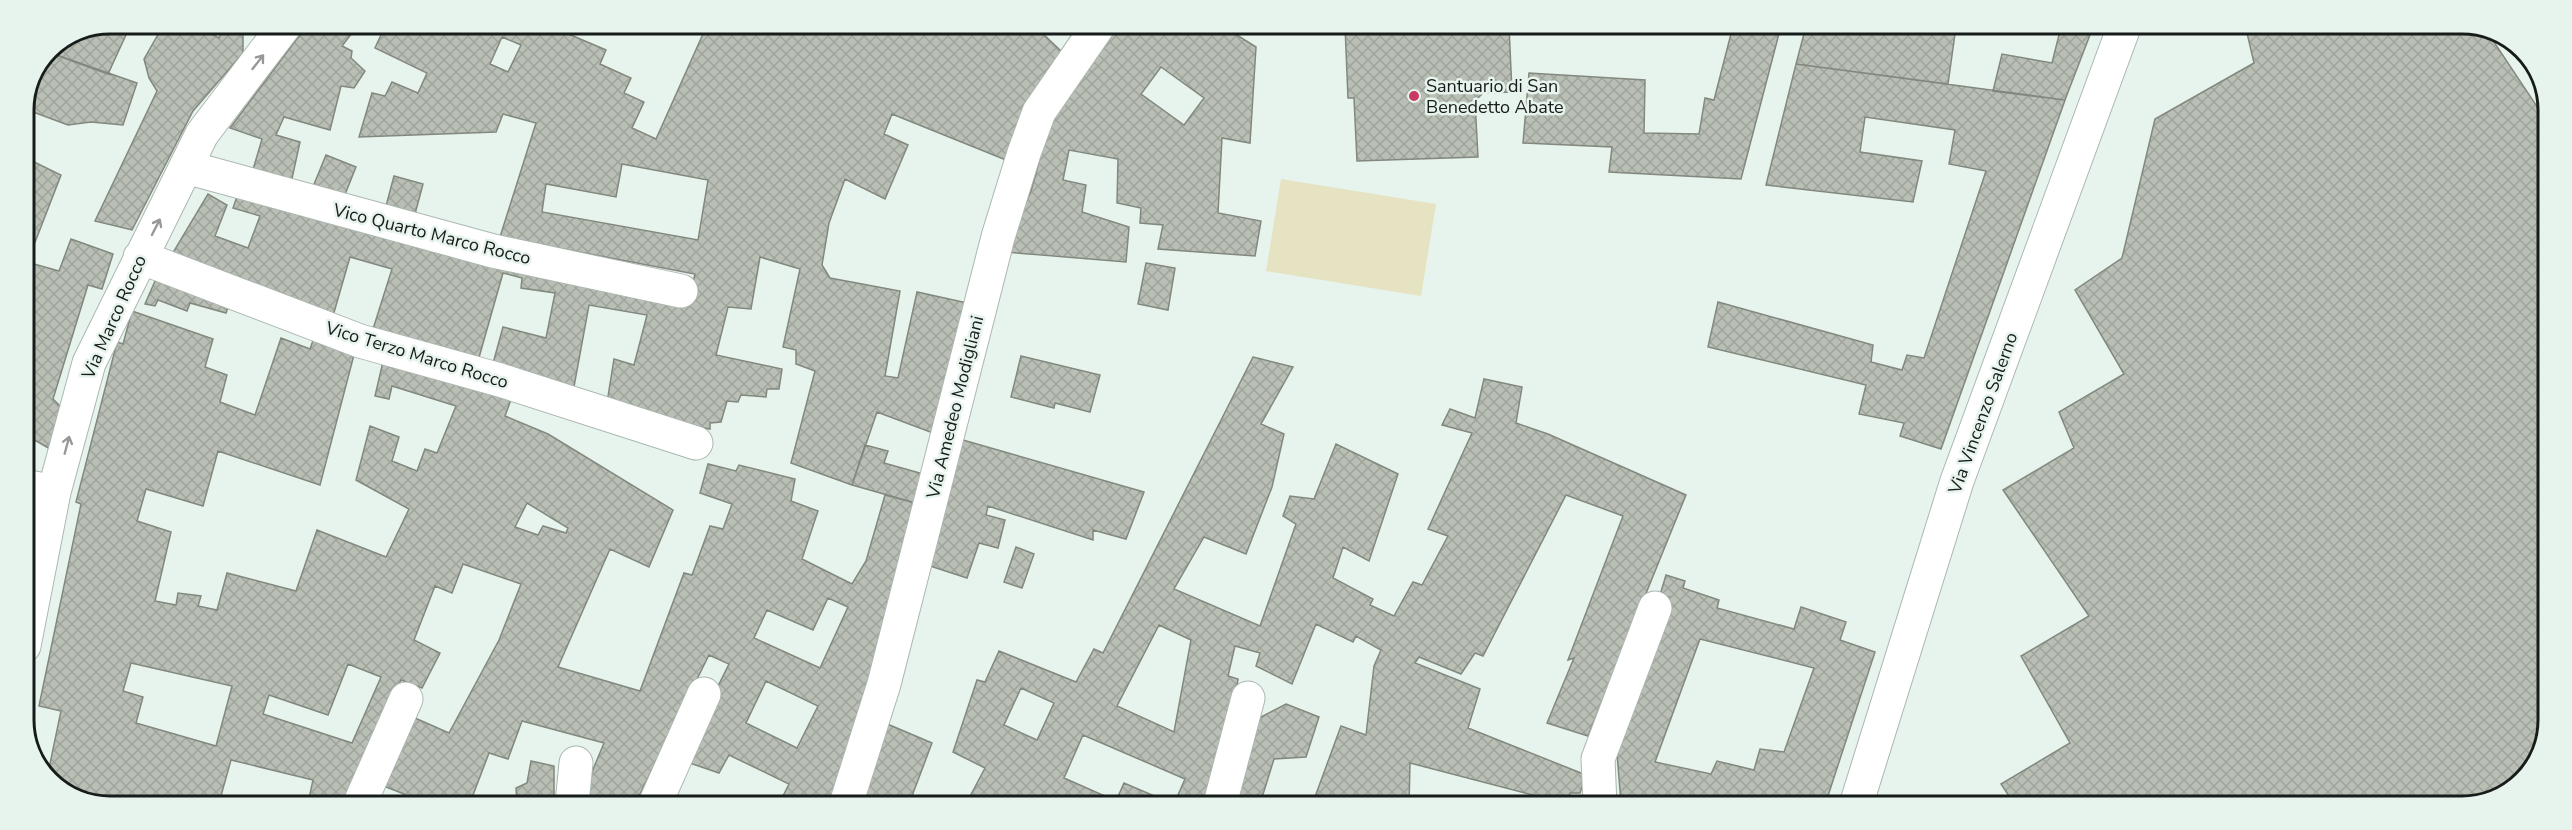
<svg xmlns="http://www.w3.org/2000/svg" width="2572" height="830" viewBox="0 0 2572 830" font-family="'Nunito Sans',sans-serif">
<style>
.garden{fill:#e6e3c3}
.building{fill:url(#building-cross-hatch);stroke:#82887e;stroke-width:1.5;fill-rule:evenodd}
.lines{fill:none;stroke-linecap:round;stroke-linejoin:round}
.minor-casing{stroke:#abb7b1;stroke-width:35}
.minor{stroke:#fff;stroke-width:33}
.oneway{stroke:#979998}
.poi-dot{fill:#c93a60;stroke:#e7f4ed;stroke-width:2}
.labels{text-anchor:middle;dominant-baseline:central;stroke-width:5;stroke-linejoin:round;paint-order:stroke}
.poi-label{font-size:18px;fill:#171c1a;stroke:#e7f4ed;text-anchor:start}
.street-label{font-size:18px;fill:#171c1a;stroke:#e7f4ed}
.rim{fill:none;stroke:#171c1a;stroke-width:3}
</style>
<defs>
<pattern id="building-cross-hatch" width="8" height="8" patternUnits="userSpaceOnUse" patternTransform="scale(1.5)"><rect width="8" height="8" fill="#b9bfb5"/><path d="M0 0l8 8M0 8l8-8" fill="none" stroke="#9ea49b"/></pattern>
</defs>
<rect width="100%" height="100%" fill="#e7f4ed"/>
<path class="garden" d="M 1281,179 L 1436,204 L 1421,296 L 1266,271 Z"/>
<path class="building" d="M 111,24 L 131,24 L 108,74 L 48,52 L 50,49 Z
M 164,24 L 193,24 L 219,38 L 225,24 L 246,24 L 243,32 L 243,53 L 193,111 L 132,230 L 95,221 L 157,91 L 149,78 L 144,59 Z
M 308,24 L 359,24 L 342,46 L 352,51 L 351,58 L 365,71 L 354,88 L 341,86 L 330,130 L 284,117 L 276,135 L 300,142 L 291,183 L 252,173 L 262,139 L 230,128 Z
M 386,24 L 561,25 L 559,30 L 606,50 L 600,64 L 631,78 L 624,93 L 644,102 L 632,128 L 656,139 L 707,25 L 1032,25 L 1038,29 L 1062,52 L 1011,162 L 892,114 L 884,134 L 908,145 L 885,199 L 845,179 L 829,223 L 822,265 L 830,278 L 900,291 L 885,376 L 898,378 L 917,292 L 972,304 L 941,436 L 877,412 L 852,485 L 791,463 L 815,371 L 796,364 L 796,350 L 783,347 L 800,269 L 760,257 L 751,309 L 728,307 L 716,355 L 782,369 L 779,389 L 767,389 L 766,397 L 741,395 L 738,402 L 727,401 L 721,422 L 710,423 L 710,429 L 606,409 L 614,359 L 634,365 L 647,315 L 589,305 L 573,392 L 492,367 L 503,327 L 546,338 L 555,293 L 521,288 L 522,278 L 503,273 L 478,361 L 373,329 L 392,269 L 350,257 L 333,316 L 171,256 L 208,194 L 227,205 L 215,236 L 248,248 L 260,216 L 233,208 L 239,191 L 690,294 L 695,274 L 500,237 L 536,123 L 503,114 L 496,132 L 359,137 L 372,93 L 385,96 L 392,82 L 418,93 L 427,73 L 375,48 ZM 502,37 L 521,45 L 508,72 L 490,64 ZM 622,164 L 708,180 L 698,240 L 542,212 L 546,184 L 616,197 Z
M 1119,25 L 1221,25 L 1256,47 L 1250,143 L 1222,138 L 1218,213 L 1261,221 L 1255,256 L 1158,249 L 1163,225 L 1140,223 L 1141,208 L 1117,203 L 1118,159 L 1069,150 L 1063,180 L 1086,185 L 1082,212 L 1129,227 L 1126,262 L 1005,252 L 1031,191 L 1038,166 L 1045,116 L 1061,102 ZM 1161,67 L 1204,98 L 1184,125 L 1141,94 Z
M 1345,26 L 1509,26 L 1512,92 L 1483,93 L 1475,101 L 1478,157 L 1357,161 L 1354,98 L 1348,98 Z
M 1733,26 L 1781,26 L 1741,179 L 1609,172 L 1612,147 L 1523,143 L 1529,73 L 1645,80 L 1644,133 L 1699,134 L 1705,98 L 1714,100 Z
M 1806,26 L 1903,26 L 1955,34 L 1948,84 L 1796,64 Z
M 2061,27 L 2093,27 L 2065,100 L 1993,91 L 2002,54 L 2052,63 Z
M 2260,27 L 2484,27 L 2548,123 L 2545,742 L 2514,788 L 2462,806 L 2015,805 L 2001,784 L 2070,743 L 2021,656 L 2089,616 L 2003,490 L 2074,448 L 2059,412 L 2124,374 L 2075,290 L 2122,258 L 2155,119 L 2254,63 L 2247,33 Z
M 48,52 L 137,83 L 123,125 L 91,122 L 68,125 L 25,109 Z
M 1796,64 L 2065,100 L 1941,449 L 1900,436 L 1904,423 L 1859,414 L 1866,385 L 1708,347 L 1718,302 L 1873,345 L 1871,362 L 1902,370 L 1907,355 L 1924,358 L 1986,171 L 1949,164 L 1955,130 L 1865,117 L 1860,152 L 1922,161 L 1913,202 L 1766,185 Z
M 326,155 L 356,167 L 342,202 L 312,189 Z
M 24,157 L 61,175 L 34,245 L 24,243 Z
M 394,176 L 423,184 L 415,214 L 386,206 Z
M 71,239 L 113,254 L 102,289 L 88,285 L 53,399 L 62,408 L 52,450 L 24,434 L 24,243 L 34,245 L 34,264 L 59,271 Z
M 1146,263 L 1175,268 L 1168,310 L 1138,304 Z
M 155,281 L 231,299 L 226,313 L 190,303 L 187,311 L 158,300 L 155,306 L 145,304 Z
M 132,311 L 213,339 L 205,367 L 227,375 L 220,402 L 255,415 L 281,338 L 310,349 L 315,335 L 355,351 L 320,485 L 218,451 L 203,506 L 146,489 L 137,521 L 171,532 L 155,601 L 176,605 L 178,593 L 201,596 L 198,606 L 217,610 L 227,573 L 296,591 L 317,530 L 386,557 L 409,509 L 356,480 L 370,426 L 399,437 L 392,461 L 417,471 L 425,449 L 437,453 L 456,406 L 392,386 L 389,399 L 375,396 L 385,353 L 513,394 L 505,416 L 548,434 L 673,510 L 649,567 L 610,549 L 558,667 L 640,691 L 684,573 L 692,575 L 710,526 L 723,529 L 732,504 L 700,493 L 708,464 L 736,471 L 739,465 L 795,479 L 791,501 L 818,511 L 802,559 L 852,584 L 866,561 L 885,495 L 919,504 L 890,623 L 830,804 L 779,804 L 789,784 L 729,755 L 719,773 L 681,760 L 729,664 L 709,655 L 635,804 L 594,804 L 595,799 L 582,796 L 604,743 L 522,721 L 508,759 L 489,753 L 470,803 L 401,803 L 404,794 L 381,785 L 406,714 L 449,733 L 499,640 L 521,584 L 463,564 L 452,593 L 435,586 L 414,640 L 440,653 L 422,688 L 401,680 L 350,803 L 308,803 L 313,780 L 231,760 L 219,803 L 88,803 L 47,778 L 61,711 L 39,706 L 81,504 L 76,502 L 117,342 L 123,344 ZM 527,503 L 568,528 L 566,533 L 543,526 L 538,535 L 515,527 ZM 828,598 L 848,607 L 820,668 L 754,638 L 767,610 L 813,630 ZM 131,663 L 232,686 L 216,746 L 136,723 L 143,697 L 123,691 ZM 348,664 L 381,677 L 352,743 L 263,714 L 269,695 L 328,715 ZM 766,681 L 818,706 L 797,748 L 746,723 Z
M 1021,356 L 1100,375 L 1090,412 L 1055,403 L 1054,408 L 1011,397 Z
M 1253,357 L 1293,367 L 1261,424 L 1284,434 L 1272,487 L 1246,554 L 1204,537 L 1174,589 L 1260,626 L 1296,524 L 1283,516 L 1290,496 L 1314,499 L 1336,444 L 1398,474 L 1369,561 L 1343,547 L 1333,578 L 1373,599 L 1370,605 L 1394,616 L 1413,582 L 1422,585 L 1448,536 L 1428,529 L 1472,433 L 1442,425 L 1450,409 L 1475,418 L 1484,379 L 1522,387 L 1516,423 L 1548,434 L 1686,495 L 1588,736 L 1547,723 L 1574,658 L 1568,660 L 1623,516 L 1566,495 L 1483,656 L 1475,653 L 1461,674 L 1419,657 L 1415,663 L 1480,689 L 1468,728 L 1586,775 L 1580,793 L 1570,793 L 1567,804 L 1410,763 L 1409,805 L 1312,805 L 1341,726 L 1366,735 L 1374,666 L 1381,650 L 1356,636 L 1353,642 L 1316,624 L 1292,684 L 1256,666 L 1260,653 L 1235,646 L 1228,676 L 1238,679 L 1227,754 L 1212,804 L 1174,804 L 1185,779 L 1083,735 L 1064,778 L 1116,801 L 1124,783 L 1173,804 L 966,804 L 985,768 L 953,752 L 977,680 L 985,682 L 999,651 L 1076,682 L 1094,649 L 1103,653 ZM 1159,625 L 1191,640 L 1174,732 L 1117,706 ZM 1021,688 L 1054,703 L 1037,740 L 1004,725 Z
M 956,438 L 1144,492 L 1126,539 L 1093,530 L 1093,540 L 988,506 L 986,515 L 1005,520 L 998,548 L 979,543 L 967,578 L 924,564 Z
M 865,445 L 888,451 L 884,463 L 927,475 L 919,504 L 852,485 Z
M 24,497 L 33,499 L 24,547 Z
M 1016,547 L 1034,554 L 1022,588 L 1004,582 Z
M 1666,575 L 1685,581 L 1683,588 L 1719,600 L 1717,608 L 1794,629 L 1801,607 L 1846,622 L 1840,640 L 1875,652 L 1825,805 L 1637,805 L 1621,802 L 1617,754 L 1669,597 L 1660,595 ZM 1700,639 L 1814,668 L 1784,752 L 1760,749 L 1754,770 L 1717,761 L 1711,774 L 1655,762 Z
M 1286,704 L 1319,717 L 1306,757 L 1274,759 L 1260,804 L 1235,804 L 1259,718 Z
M 885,723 L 932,743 L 909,804 L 855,804 Z
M 531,761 L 554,766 L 554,804 L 517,804 L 516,788 L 527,783 Z"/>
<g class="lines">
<g class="minor-casing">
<path id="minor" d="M 186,167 L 493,251 L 681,291
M 140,257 L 360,341 L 500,380 L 696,443
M 24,486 L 54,492
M 24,646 L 54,492 L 89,363 L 202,134 L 286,24
M 360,803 L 406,699
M 572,804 L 576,763
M 655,804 L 704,694
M 846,804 L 884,684 L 998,237 L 1024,153 L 1039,112 L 1099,25
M 1220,804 L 1248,698
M 1600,805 L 1598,759 L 1655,608
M 1856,805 L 1957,481 L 2124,27"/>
</g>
<use href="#minor" class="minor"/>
</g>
<defs><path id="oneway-shaft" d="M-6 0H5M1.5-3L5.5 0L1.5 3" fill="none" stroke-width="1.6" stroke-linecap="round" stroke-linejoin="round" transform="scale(1.5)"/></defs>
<g class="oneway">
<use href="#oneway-shaft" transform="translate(258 62) rotate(-52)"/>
<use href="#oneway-shaft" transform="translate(156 227) rotate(-63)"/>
<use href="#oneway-shaft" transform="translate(67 445) rotate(-75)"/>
</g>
<circle class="poi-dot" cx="1414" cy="96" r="6"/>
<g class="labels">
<g class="poi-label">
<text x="1426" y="86">Santuario di San<tspan x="1426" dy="21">Benedetto Abate</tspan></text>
</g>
<g class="street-label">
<text transform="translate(432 234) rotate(14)">Vico Quarto Marco Rocco</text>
<text transform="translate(114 317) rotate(-66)">Via Marco Rocco</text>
<text transform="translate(417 355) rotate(17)">Vico Terzo Marco Rocco</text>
<text transform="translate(955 407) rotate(-76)">Via Amedeo Modigliani</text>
<text transform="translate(1983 413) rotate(-70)">Via Vincenzo Salerno</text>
</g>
</g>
<path d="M0 0H2572V830H0ZM110 34H2462A76 76 0 0 1 2538 110V720A76 76 0 0 1 2462 796H110A76 76 0 0 1 34 720V110A76 76 0 0 1 110 34Z" fill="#e7f4ed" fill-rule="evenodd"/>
<path class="rim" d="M110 34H2462A76 76 0 0 1 2538 110V720A76 76 0 0 1 2462 796H110A76 76 0 0 1 34 720V110A76 76 0 0 1 110 34Z"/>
</svg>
